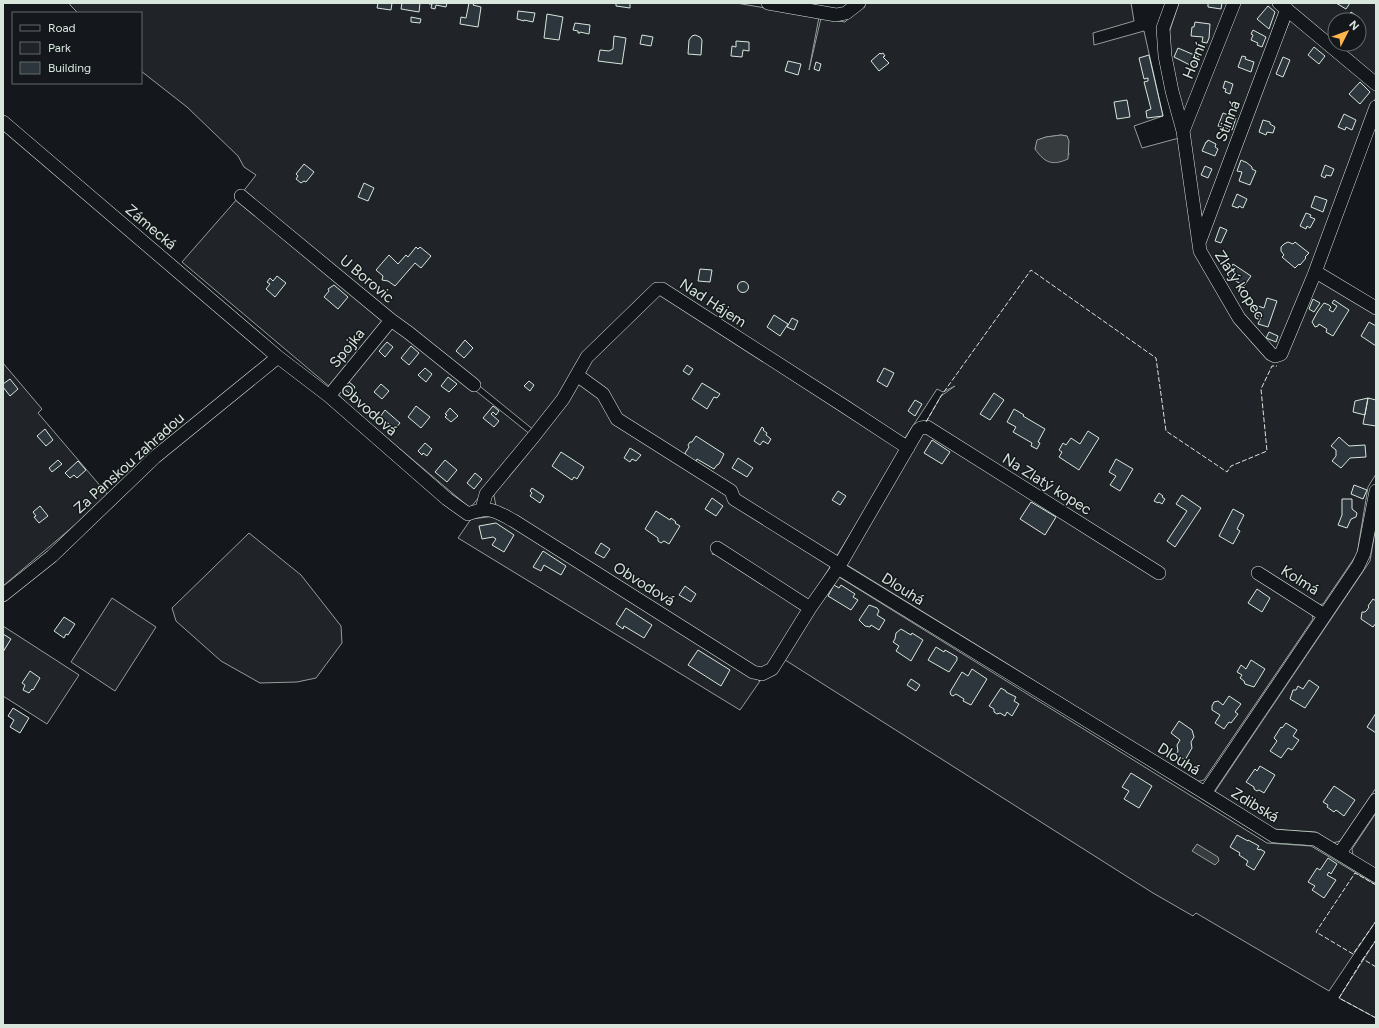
<svg xmlns="http://www.w3.org/2000/svg" width="1379" height="1028" viewBox="0 0 1379 1028" font-family="Figtree,sans-serif">
<style>
.green{fill:#202428;stroke:#939e99;fill-rule:evenodd}
.water{fill:#363b3e;stroke:#939e99}
.building{fill:#2c363c;stroke:#d8e6dc}
.lines{fill:none;stroke-linecap:round;stroke-linejoin:round}
.minor-casing{stroke:#d8e6dc;stroke-width:14}
.minor{stroke:#14181c;stroke-width:13}
.fence{stroke:#d8e6dc;stroke-width:1;stroke-dasharray:5 2;stroke-linecap:butt}
.labels{text-anchor:middle;dominant-baseline:central;stroke-width:3;stroke-linejoin:round;paint-order:stroke}
.street-label{font-size:15px;fill:#d8e6dc;stroke:#14181c}
</style>
<rect width="100%" height="100%" fill="#14181c"/>
<path class="green" d="M 69,3 L 736,3 L 819,17 L 809,70 L 821,18 L 845,22 L 865,3 L 1131,3 L 1134,21 L 1093,33 L 1094,45 L 1144,31 L 1163,116 L 1134,126 L 1142,148 L 1179,138 L 1195,242 L 1291,18 L 1376,91 L 1376,97 L 1307,282 L 1317,278 L 1376,315 L 1376,474 L 1368,487 L 1357,554 L 1323,604 L 1318,605 L 1312,614 L 1313,619 L 1204,780 L 1196,782 L 998,658 L 847,565 L 926,422 L 941,396 L 955,386 L 943,392 L 937,389 L 905,438 L 659,285 L 586,354 L 535,431 L 242,193 L 256,175 L 244,167 L 238,156 L 187,107 L 141,71 L 141,13 L 78,13 L 71,6 ZM 1061,135 L 1067,136 C 1069,142 1067,148 1069,155 L 1035,149 L 1038,140 L 1046,137 Z
M 1179,3 L 1230,3 L 1187,111 L 1180,109 L 1169,53 L 1168,36 Z
M 1237,3 L 1273,3 L 1281,14 L 1203,223 L 1186,134 Z
M 1284,3 L 1376,3 L 1376,81 ZM 1335,20 L 1359,20 L 1359,44 L 1335,44 Z
M 238,198 L 385,319 L 330,387 L 182,262 Z
M 658,291 L 898,445 L 900,453 L 809,601 L 717,544 L 712,554 L 731,558 L 805,608 L 768,666 L 755,669 L 496,506 L 493,491 L 591,358 Z
M 392,324 L 531,435 L 470,508 L 348,405 L 337,393 Z
M 3,363 L 42,409 L 38,413 L 109,496 L 3,586 Z
M 496,516 L 760,681 L 740,710 L 458,538 L 471,519 Z
M 1376,525 L 1376,788 L 1340,841 L 1333,843 L 1316,832 L 1272,829 L 1214,793 L 1370,561 Z
M 249,533 L 301,575 L 341,626 L 342,643 L 316,678 L 297,682 L 260,683 L 221,661 L 176,621 L 172,608 Z
M 839,577 L 1267,843 L 1311,846 L 1376,885 L 1376,921 L 1329,991 L 1196,913 L 1193,916 L 1153,893 L 782,658 Z
M 112,598 L 156,627 L 115,691 L 71,662 Z
M 3,626 L 79,675 L 47,724 L 3,696 Z
M 1376,813 L 1376,869 L 1353,855 L 1352,849 Z
M 1376,940 L 1376,1018 L 1339,998 Z"/>
<path class="water" d="M 1061,135 L 1067,136 L 1069,141 L 1068,159 C 1052,166 1045,163 1035,149 L 1037,140 L 1046,137 Z
M 1197,844 L 1218,857 L 1219,861 L 1215,865 L 1192,851 Z"/>
<path class="building" d="M 378,3 L 392,3 L 391,10 L 377,8 Z
M 402,3 L 420,3 L 419,12 L 401,9 Z
M 429,3 L 447,3 L 446,7 L 436,5 L 435,9 L 431,8 L 432,4 L 429,4 Z
M 469,3 L 474,4 L 473,5 L 481,7 L 478,27 L 460,24 L 461,17 L 466,18 Z
M 616,3 L 630,3 L 630,8 L 616,6 Z
M 1208,3 L 1222,3 L 1221,9 L 1208,7 Z
M 1336,3 L 1350,3 L 1346,9 Z
M 1268,6 L 1275,12 L 1269,29 L 1257,19 Z
M 518,11 L 535,13 L 533,22 L 524,20 L 524,21 L 517,19 Z
M 1351,12 L 1360,18 L 1358,20 L 1346,20 Z
M 547,14 L 563,17 L 559,40 L 544,38 Z
M 411,17 L 421,19 L 420,23 L 411,22 Z
M 1195,22 L 1210,24 L 1209,38 L 1207,43 L 1202,42 L 1203,37 L 1191,36 L 1192,27 L 1194,27 Z
M 575,23 L 590,25 L 589,34 L 580,32 L 580,33 L 578,33 L 578,31 L 573,30 Z
M 1253,30 L 1266,37 L 1262,47 L 1257,45 L 1258,43 L 1251,40 L 1253,35 L 1251,34 Z
M 642,35 L 653,37 L 651,46 L 640,44 Z
M 695,35 L 700,37 L 702,40 L 701,55 L 688,54 L 689,40 L 692,36 Z
M 614,36 L 626,38 L 622,64 L 598,61 L 600,50 L 609,51 L 613,49 Z
M 736,41 L 749,42 L 749,51 L 743,50 L 742,57 L 731,56 L 732,46 L 736,47 Z
M 1314,47 L 1325,56 L 1319,64 L 1308,55 Z
M 1178,48 L 1199,57 L 1194,67 L 1174,57 Z
M 880,53 L 881,54 L 883,53 L 885,56 L 883,57 L 889,63 L 879,71 L 871,61 Z
M 1149,55 L 1163,116 L 1147,118 L 1146,111 L 1151,109 L 1144,82 L 1148,81 L 1148,78 L 1144,79 L 1139,58 Z
M 1242,56 L 1246,57 L 1245,59 L 1254,62 L 1251,72 L 1238,67 Z
M 1283,57 L 1290,60 L 1283,77 L 1276,74 Z
M 788,61 L 801,64 L 798,75 L 785,71 Z
M 816,62 L 821,64 L 819,71 L 814,69 Z
M 1225,81 L 1233,84 L 1230,94 L 1225,92 L 1226,89 L 1223,88 Z
M 1360,82 L 1370,92 L 1360,104 L 1349,94 Z
M 1127,100 L 1130,117 L 1117,119 L 1114,102 Z
M 1223,113 L 1236,118 L 1232,130 L 1221,126 L 1220,127 L 1218,126 Z
M 1344,114 L 1356,120 L 1352,130 L 1346,127 L 1345,130 L 1338,127 Z
M 1263,120 L 1270,122 L 1270,124 L 1275,127 L 1273,133 L 1267,132 L 1266,135 L 1259,132 Z
M 1208,140 L 1216,144 L 1215,147 L 1218,149 L 1215,156 L 1202,151 L 1206,142 L 1207,142 Z
M 1241,160 L 1245,162 L 1246,162 L 1252,167 L 1252,169 L 1256,171 L 1250,185 L 1239,181 L 1242,172 L 1237,171 Z
M 304,164 L 314,172 L 306,182 L 304,181 L 301,183 L 296,179 L 298,176 L 296,174 Z
M 1325,165 L 1334,169 L 1331,176 L 1326,175 L 1325,178 L 1321,176 Z
M 1205,166 L 1212,169 L 1208,178 L 1201,175 Z
M 364,183 L 374,188 L 368,201 L 358,197 Z
M 1237,194 L 1247,199 L 1243,208 L 1239,206 L 1238,208 L 1232,206 Z
M 1315,196 L 1327,200 L 1323,212 L 1311,207 Z
M 1306,213 L 1311,215 L 1310,217 L 1315,219 L 1310,228 L 1307,226 L 1306,229 L 1300,226 Z
M 1220,227 L 1227,230 L 1221,243 L 1215,241 Z
M 1288,242 L 1293,244 L 1295,242 L 1309,253 L 1305,257 L 1306,258 L 1300,265 L 1299,264 L 1295,268 L 1282,257 L 1284,255 L 1281,251 L 1281,247 L 1284,244 Z
M 416,247 L 418,249 L 420,247 L 431,256 L 421,268 L 415,263 L 395,286 L 388,281 L 382,280 L 383,276 L 376,270 L 389,255 L 398,264 L 406,255 L 408,257 Z
M 1233,264 L 1251,276 L 1244,286 L 1226,275 Z
M 700,269 L 712,270 L 710,282 L 698,281 Z
M 277,276 L 286,283 L 275,297 L 266,289 L 270,284 L 267,282 L 270,278 L 273,281 Z
M737.5 287a5.5 5.5 0 1 1 11 0a5.5 5.5 0 1 1-11 0Z
M 334,285 L 348,297 L 338,309 L 324,297 L 329,291 L 328,289 Z
M 1267,298 L 1277,301 L 1268,327 L 1258,324 L 1261,317 L 1255,315 L 1258,306 L 1264,308 Z
M 1313,299 L 1320,303 L 1314,312 L 1309,309 Z
M 1334,300 L 1349,310 L 1333,336 L 1326,332 L 1327,329 L 1319,324 L 1318,326 L 1315,327 L 1312,322 L 1318,311 L 1324,303 L 1329,305 L 1331,307 L 1329,310 L 1333,312 L 1337,306 L 1332,303 Z
M 774,315 L 788,324 L 780,336 L 767,327 Z
M 792,318 L 798,321 L 794,330 L 787,327 Z
M 1369,322 L 1376,326 L 1376,346 L 1361,336 Z
M 1269,332 L 1278,336 L 1276,342 L 1266,338 Z
M 465,340 L 473,348 L 464,358 L 456,351 Z
M 387,342 L 393,347 L 385,357 L 379,351 Z
M 411,346 L 419,353 L 409,365 L 401,358 Z
M 345,348 L 350,352 L 344,359 L 339,355 Z
M 687,365 L 693,369 L 689,375 L 683,371 Z
M 425,368 L 432,374 L 426,382 L 418,375 Z
M 884,368 L 894,373 L 887,387 L 877,381 Z
M 448,377 L 457,384 L 449,392 L 441,386 Z
M 10,379 L 18,389 L 10,396 L 3,387 L 3,384 Z
M 348,381 L 355,387 L 350,394 L 343,388 Z
M 529,381 L 534,385 L 530,391 L 524,386 Z
M 702,383 L 720,394 L 717,398 L 714,397 L 707,409 L 692,399 Z
M 381,384 L 389,391 L 382,399 L 374,392 Z
M 994,393 L 1004,400 L 990,420 L 980,414 Z
M 1368,398 L 1365,415 L 1353,412 L 1355,401 Z
M 1368,398 L 1376,400 L 1376,426 L 1363,424 Z
M 915,400 L 922,404 L 915,416 L 908,411 Z
M 416,406 L 430,417 L 421,428 L 408,417 Z
M 493,406 L 499,411 L 496,415 L 493,412 L 491,414 L 499,421 L 494,427 L 483,418 Z
M 450,408 L 458,416 L 451,422 L 445,417 L 447,415 L 445,414 Z
M 1014,409 L 1024,415 L 1023,416 L 1045,429 L 1038,442 L 1040,443 L 1037,449 L 1031,446 L 1032,443 L 1013,432 L 1016,427 L 1007,422 Z
M 385,410 L 400,423 L 395,429 L 380,417 Z
M 762,427 L 764,429 L 763,430 L 767,433 L 766,435 L 771,439 L 768,444 L 763,441 L 760,445 L 754,441 Z
M 45,429 L 53,440 L 46,446 L 37,436 Z
M 1088,431 L 1099,438 L 1079,470 L 1059,457 L 1062,452 L 1059,450 L 1063,443 L 1066,445 L 1071,438 L 1080,444 Z
M 696,436 L 724,454 L 719,464 L 717,465 L 714,469 L 697,459 L 696,461 L 692,460 L 687,457 L 685,453 L 689,447 L 688,445 L 690,442 L 692,442 Z
M 1339,437 L 1349,446 L 1365,445 L 1366,457 L 1350,458 L 1341,468 L 1332,461 L 1336,456 L 1336,450 L 1331,446 Z
M 932,440 L 950,452 L 942,464 L 924,453 Z
M 425,443 L 432,449 L 427,456 L 423,453 L 422,455 L 418,451 Z
M 630,448 L 641,455 L 636,461 L 632,459 L 630,462 L 624,458 Z
M 561,452 L 584,467 L 577,479 L 574,477 L 572,480 L 552,466 Z
M 738,458 L 753,468 L 747,477 L 732,468 Z
M 1116,459 L 1133,469 L 1120,491 L 1110,485 L 1116,476 L 1109,472 Z
M 58,460 L 62,464 L 52,472 L 49,468 Z
M 445,460 L 457,470 L 447,482 L 435,472 Z
M 78,461 L 86,470 L 77,478 L 74,475 L 70,478 L 65,473 Z
M 475,473 L 482,479 L 474,489 L 467,483 Z
M 1354,485 L 1367,490 L 1363,499 L 1351,494 Z
M 532,488 L 544,496 L 540,503 L 530,496 L 532,493 L 530,491 Z
M 838,491 L 846,496 L 840,505 L 832,500 Z
M 1159,493 L 1163,496 L 1162,497 L 1165,499 L 1162,504 L 1159,502 L 1158,503 L 1154,501 Z
M 1182,495 L 1201,508 L 1175,547 L 1167,541 L 1187,511 L 1176,504 Z
M 712,498 L 723,506 L 716,516 L 705,509 Z
M 1342,499 L 1352,499 L 1352,509 L 1357,513 L 1356,517 L 1351,519 L 1347,528 L 1338,525 L 1342,515 Z
M 1031,502 L 1056,517 L 1045,535 L 1020,519 Z
M 40,506 L 48,516 L 39,523 L 34,517 L 36,516 L 33,512 Z
M 1233,509 L 1244,515 L 1237,529 L 1240,531 L 1233,544 L 1219,536 Z
M 656,511 L 670,520 L 671,518 L 676,522 L 675,523 L 680,526 L 669,544 L 664,541 L 661,543 L 658,541 L 658,538 L 645,529 Z
M 496,523 L 514,535 L 504,552 L 492,545 L 496,539 L 493,537 L 482,539 L 479,526 Z
M 601,543 L 610,549 L 604,558 L 595,553 Z
M 543,551 L 566,566 L 561,575 L 544,565 L 541,571 L 533,567 Z
M 834,585 L 839,588 L 841,585 L 855,594 L 853,597 L 858,600 L 851,610 L 828,596 Z
M 685,586 L 696,594 L 691,602 L 679,595 Z
M 1257,589 L 1270,598 L 1262,612 L 1248,603 Z
M 1373,599 L 1376,601 L 1376,623 L 1373,627 L 1361,619 L 1362,612 L 1365,612 L 1367,610 L 1369,607 L 1368,606 Z
M 869,605 L 877,608 L 879,611 L 877,615 L 885,620 L 879,630 L 871,625 L 870,627 L 865,626 L 859,620 Z
M 626,608 L 652,625 L 644,638 L 624,626 L 623,629 L 616,624 Z
M 64,617 L 75,624 L 68,635 L 66,634 L 64,638 L 54,631 Z
M 901,629 L 911,635 L 912,633 L 923,640 L 911,661 L 896,651 L 899,646 L 893,642 L 895,639 L 896,633 Z
M 3,634 L 11,639 L 3,652 Z
M 936,647 L 944,652 L 945,650 L 957,657 L 957,660 L 949,672 L 928,660 Z
M 698,650 L 730,670 L 721,686 L 688,665 Z
M 1251,660 L 1265,669 L 1254,687 L 1245,684 L 1244,681 L 1240,678 L 1242,675 L 1237,672 L 1241,665 L 1246,669 Z
M 972,669 L 987,679 L 971,705 L 963,701 L 964,699 L 956,694 L 953,696 L 951,695 L 950,692 L 962,672 L 968,676 Z
M 30,671 L 40,678 L 33,690 L 32,689 L 29,693 L 23,690 L 25,685 L 22,683 Z
M 911,679 L 920,685 L 916,691 L 907,685 Z
M 1309,680 L 1319,687 L 1305,708 L 1290,699 L 1293,690 L 1296,690 L 1298,686 L 1303,689 Z
M 1001,688 L 1006,691 L 1006,692 L 1016,697 L 1014,701 L 1019,704 L 1012,716 L 1007,712 L 1005,716 L 1000,713 L 997,714 L 994,712 L 994,709 L 989,706 Z
M 1229,696 L 1241,704 L 1235,712 L 1238,714 L 1231,723 L 1229,722 L 1224,729 L 1215,723 L 1220,715 L 1212,710 L 1212,706 L 1214,702 L 1218,701 L 1223,705 Z
M 13,708 L 29,718 L 20,733 L 10,727 L 14,720 L 8,716 Z
M 1376,713 L 1376,733 L 1367,727 Z
M 1179,721 L 1192,730 L 1194,737 L 1191,742 L 1192,748 L 1185,760 L 1176,754 L 1178,751 L 1177,745 L 1180,740 L 1171,733 Z
M 1286,723 L 1297,730 L 1293,736 L 1299,740 L 1292,750 L 1288,748 L 1281,758 L 1270,751 L 1277,741 L 1274,738 L 1281,727 L 1282,728 Z
M 1260,766 L 1275,775 L 1264,793 L 1259,790 L 1257,791 L 1254,789 L 1254,787 L 1246,782 L 1255,769 L 1257,771 Z
M 1131,773 L 1152,786 L 1139,808 L 1124,799 L 1129,791 L 1122,787 Z
M 1334,786 L 1355,800 L 1344,816 L 1336,810 L 1334,812 L 1327,807 L 1328,805 L 1323,802 Z
M 1237,835 L 1248,841 L 1248,840 L 1259,846 L 1257,849 L 1260,850 L 1260,849 L 1265,852 L 1254,870 L 1246,865 L 1248,861 L 1239,855 L 1240,853 L 1230,847 Z
M 1328,858 L 1337,864 L 1331,874 L 1329,872 L 1327,875 L 1336,880 L 1324,898 L 1312,890 L 1315,886 L 1308,882 L 1317,868 L 1320,870 Z"/>
<g class="lines">
<g class="minor-casing">
<path id="minor" d="M 768,3 L 836,15 L 846,13 L 859,3
M 1172,3 L 1163,28 L 1165,56 L 1172,91 L 1183,131 L 1200,251 L 1239,318 L 1271,354 L 1275,356 L 1281,354 L 1314,275 L 1376,107
M 1279,3 L 1376,84
M 3,122 L 278,357 L 329,396 L 447,499 L 468,514 C 490,506 494,510 514,521 L 753,672 L 762,674 L 772,669 L 779,658 L 810,608 L 838,568 L 918,430 L 921,428 L 927,427 L 1159,573
M 1183,131 L 1234,3
M 241,196 L 391,320 L 409,333 L 474,385
M 1199,243 L 1287,9
M 1321,275 L 1376,308
M 577,375 L 603,394 L 617,419 L 731,491 L 734,499 L 835,562 L 838,568 L 1205,793 L 1358,566 L 1364,553 L 1376,491
M 329,396 L 391,320
M 482,509 L 486,494 L 534,436 L 563,399 L 587,357 L 657,289 L 662,289 L 844,406 L 908,448
M 717,548 L 810,608
M 1258,573 L 1324,615
M 3,595 L 52,556 L 155,457 L 278,357
M 1205,793 L 1274,836 L 1315,839 L 1376,876
M 1340,853 L 1376,800"/>
</g>
<use href="#minor" class="minor"/>
<path class="fence" d="M 926,422 L 941,396 L 1031,270 L 1156,358 L 1166,431 L 1227,472 L 1231,466 L 1267,451 L 1261,389 L 1272,366 L 1277,366
M 1376,885 L 1355,873 L 1316,932 L 1353,954 L 1376,921
M 1364,960 L 1363,959 L 1376,940
M 1376,967 L 1363,959 L 1339,998 L 1376,1018"/>
</g>
<g class="labels">
<g class="street-label">
<text transform="translate(1194 61) rotate(-68)">Horní</text>
<text transform="translate(1228 121) rotate(-69)">Stinná</text>
<text transform="translate(151 227) rotate(40)">Zámecká</text>
<text transform="translate(367 279) rotate(40)">U Borovic</text>
<text transform="translate(1240 285) rotate(57)">Zlatý kopec</text>
<text transform="translate(713 303) rotate(33)">Nad Hájem</text>
<text transform="translate(347 348) rotate(-51)">Spojka</text>
<text transform="translate(369 410) rotate(41)">Obvodová</text>
<text transform="translate(129 463) rotate(-42)">Za Panskou zahradou</text>
<text transform="translate(1047 484) rotate(32)">Na Zlatý kopec</text>
<text transform="translate(1300 580) rotate(32)">Kolmá</text>
<text transform="translate(644 584) rotate(32)">Obvodová</text>
<text transform="translate(903 589) rotate(32)">Dlouhá</text>
<text transform="translate(1179 759) rotate(32)">Dlouhá</text>
<text transform="translate(1255 805) rotate(31)">Zdibská</text>
</g>
</g>
<rect width="1379" height="1028" fill="none" stroke="#d8e6dc" stroke-width="8"/>
<rect x="12" y="12" width="130" height="72" fill="#14181c" stroke="#626a69"/>
<rect x="20" y="25" width="20" height="6" fill="#14181c" stroke="#626a69"/>
<text x="48" y="32" font-size="12" fill="#d8e6dc">Road</text>
<rect x="20" y="42" width="20" height="12" fill="#202428" stroke="#626a69"/>
<text x="48" y="52" font-size="12" fill="#d8e6dc">Park</text>
<rect x="20" y="62" width="20" height="12" fill="#2c363c" stroke="#626a69"/>
<text x="48" y="72" font-size="12" fill="#d8e6dc">Building</text>
<g transform="translate(1347 32) rotate(48)"><circle r="19" fill="#14181c" stroke="#626a69"/>
<path d="M0-3L7 15L0 10L-7 15Z" fill="#ffb74d"/>
<text y="-6" font-size="11" font-weight="bold" text-anchor="middle" fill="#d8e6dc">N</text>
</g>
</svg>
